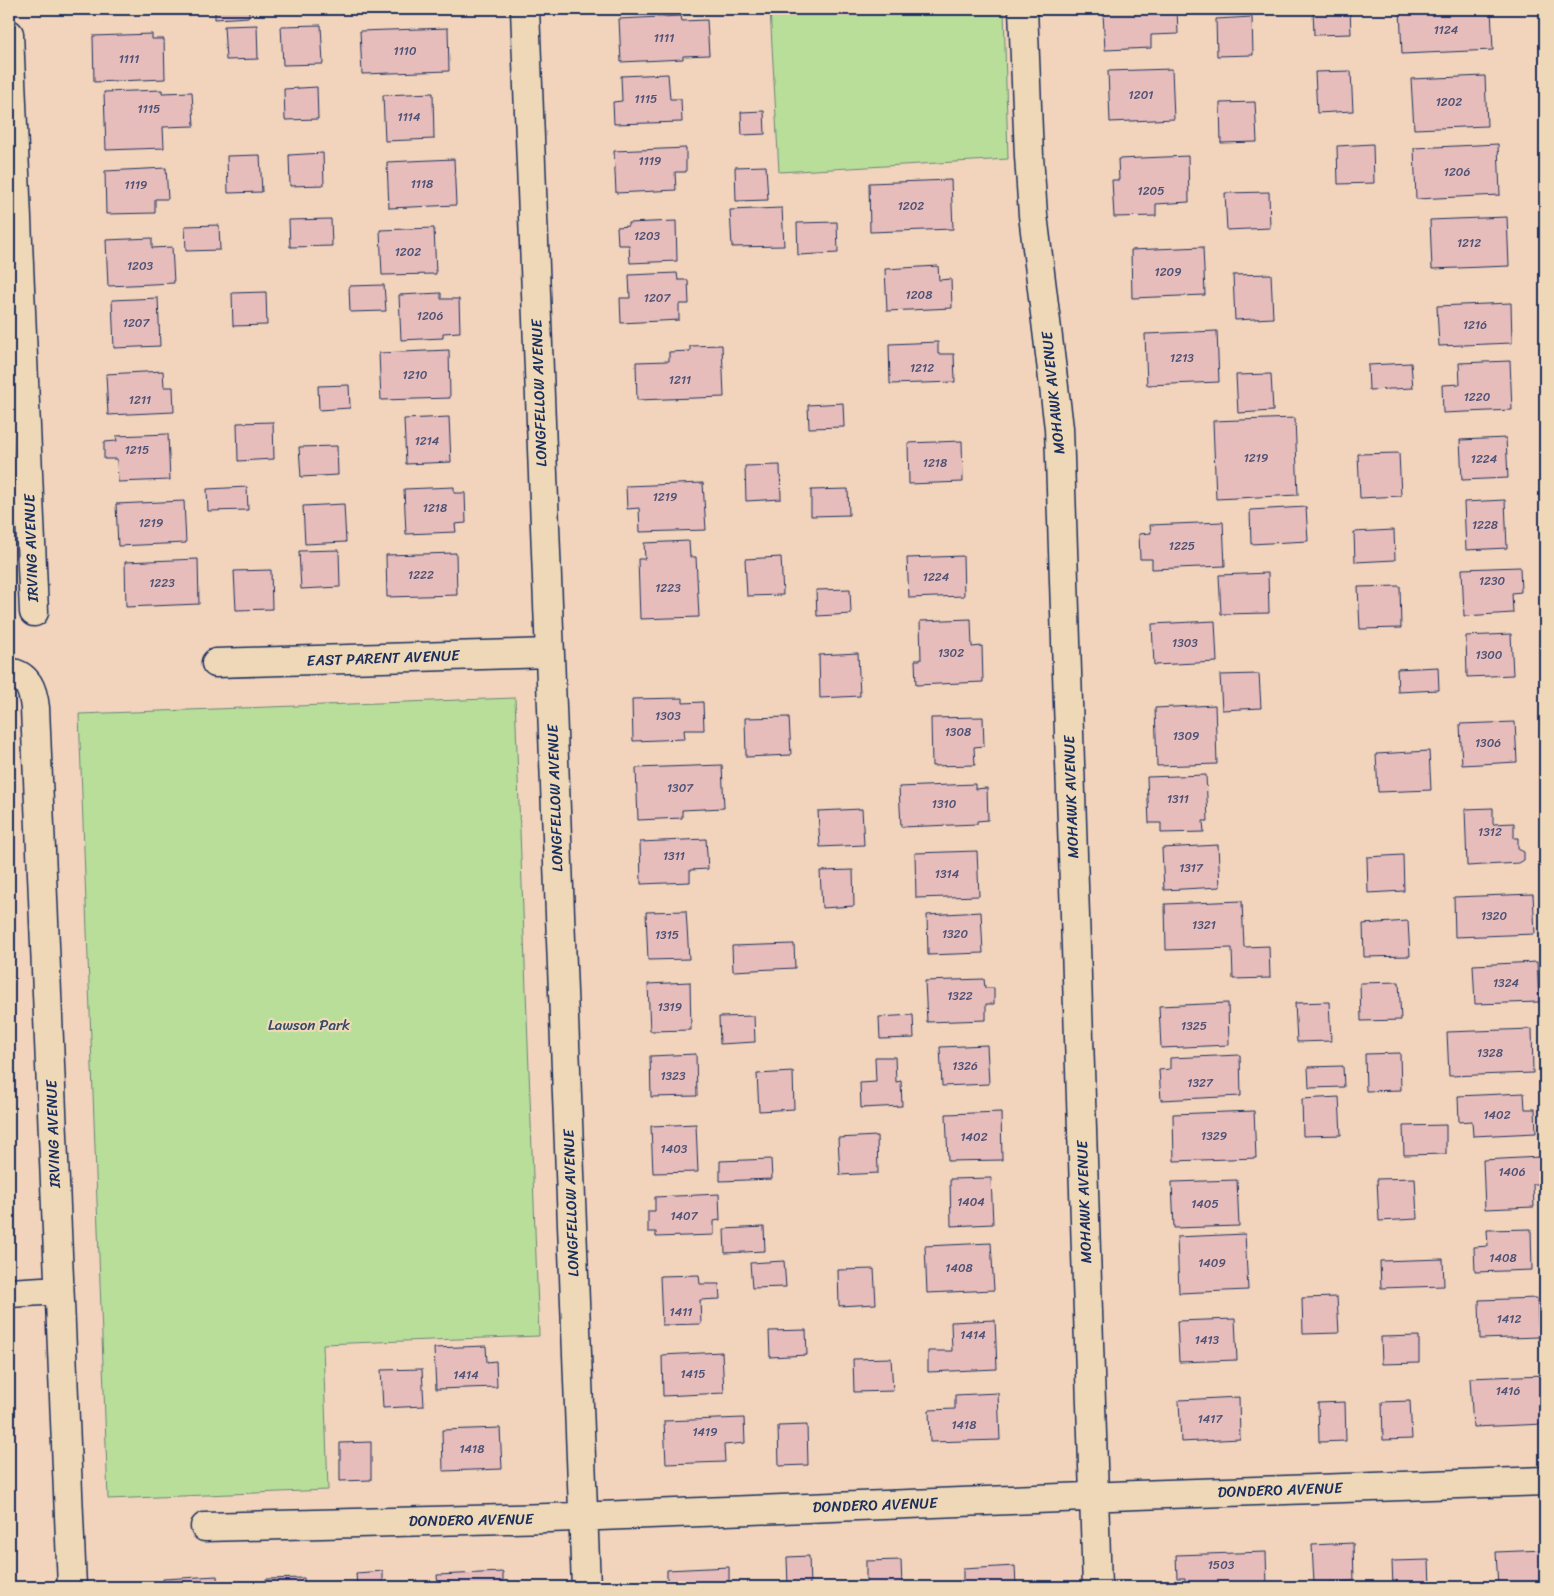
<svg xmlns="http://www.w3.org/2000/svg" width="1554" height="1596" viewBox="0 0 1554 1596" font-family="Sriracha,sans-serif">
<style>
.green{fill:#b9de99;stroke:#6a867c}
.building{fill:#e7bdbc;stroke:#1b2f5e}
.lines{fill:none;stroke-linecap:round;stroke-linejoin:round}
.minor-casing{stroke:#1b2f5e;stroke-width:31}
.minor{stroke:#eed8b7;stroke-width:28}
.labels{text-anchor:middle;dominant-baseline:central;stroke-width:4.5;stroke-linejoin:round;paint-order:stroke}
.number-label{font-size:12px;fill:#4e5276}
.street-label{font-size:15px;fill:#1b2f5e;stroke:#eed8b7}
.park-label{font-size:15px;fill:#334967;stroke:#eed8b7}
</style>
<rect width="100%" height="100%" fill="#f1d4bb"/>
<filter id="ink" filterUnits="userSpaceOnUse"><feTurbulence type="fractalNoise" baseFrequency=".02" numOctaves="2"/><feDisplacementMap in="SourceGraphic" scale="10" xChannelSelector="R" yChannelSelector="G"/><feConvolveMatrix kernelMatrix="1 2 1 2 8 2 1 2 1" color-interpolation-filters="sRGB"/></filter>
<g filter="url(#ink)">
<path class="green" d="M 770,9 L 1004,9 L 1008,159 L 779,172 Z
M 515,698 L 539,1336 L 323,1344 L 328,1490 L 108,1499 L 79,714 Z"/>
<path class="building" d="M 105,9 L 140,9 L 105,10 Z
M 215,9 L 249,9 L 249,17 L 215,19 Z
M 1107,9 L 1177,9 L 1178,34 L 1151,35 L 1151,48 L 1105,50 L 1103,13 L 1107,13 Z
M 1313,9 L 1350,9 L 1351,34 L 1314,35 Z
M 1400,9 L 1491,9 L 1493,50 L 1402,54 Z
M 681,16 L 682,21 L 707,20 L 709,55 L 683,56 L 683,59 L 621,62 L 619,19 Z
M 1252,17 L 1253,55 L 1217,56 L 1216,19 Z
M 257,25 L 258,59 L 226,60 L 224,26 Z
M 321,25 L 323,64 L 283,65 L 281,26 Z
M 448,28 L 449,71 L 362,74 L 360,31 Z
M 152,34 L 152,39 L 164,39 L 165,79 L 94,82 L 93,36 Z
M 1172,69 L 1174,119 L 1110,122 L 1108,71 Z
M 1351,71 L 1353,111 L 1317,113 L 1315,72 Z
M 668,74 L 670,99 L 681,99 L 682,122 L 614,124 L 613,102 L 622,101 L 621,76 Z
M 1485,76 L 1487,126 L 1414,129 L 1411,79 Z
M 317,87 L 318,119 L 285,120 L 284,89 Z
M 162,90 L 162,93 L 192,92 L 194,126 L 163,127 L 164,148 L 106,150 L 104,92 Z
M 433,93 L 434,139 L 385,141 L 383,95 Z
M 1255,102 L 1257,142 L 1221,143 L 1220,103 Z
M 764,111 L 765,134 L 742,135 L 741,112 Z
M 1373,144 L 1374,183 L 1338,184 L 1337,146 Z
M 1498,144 L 1500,195 L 1416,199 L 1414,148 Z
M 686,148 L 686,172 L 675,172 L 676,190 L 616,193 L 614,151 Z
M 323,153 L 324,185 L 290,186 L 289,155 Z
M 260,155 L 262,192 L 228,193 L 227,156 Z
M 1188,156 L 1189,202 L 1156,204 L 1156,216 L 1114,217 L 1112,180 L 1119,180 L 1118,159 Z
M 454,159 L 456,205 L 389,208 L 387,162 Z
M 766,166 L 768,200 L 736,201 L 735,167 Z
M 166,168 L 168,199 L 155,199 L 155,213 L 106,214 L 105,171 Z
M 951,180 L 953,229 L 870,232 L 869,183 Z
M 1269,192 L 1270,228 L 1227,230 L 1225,193 Z
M 782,208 L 784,246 L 732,247 L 730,210 Z
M 1507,217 L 1509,266 L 1432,269 L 1430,220 Z
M 331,219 L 332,246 L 290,247 L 289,220 Z
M 676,221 L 677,261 L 630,263 L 629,245 L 618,245 L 617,227 L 628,226 L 628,223 Z
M 837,222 L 838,253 L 798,255 L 797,223 Z
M 219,225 L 220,250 L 186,251 L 185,226 Z
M 434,228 L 436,274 L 382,275 L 380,230 Z
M 152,238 L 152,248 L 172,247 L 174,283 L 108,286 L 106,240 Z
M 1203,247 L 1205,295 L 1132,298 L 1131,250 Z
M 938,266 L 939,280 L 951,279 L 952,308 L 887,311 L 885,269 Z
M 677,273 L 678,280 L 688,280 L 689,304 L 679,304 L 679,320 L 621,323 L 620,298 L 630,298 L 629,275 Z
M 1271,274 L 1273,318 L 1235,320 L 1233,275 Z
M 384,285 L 386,311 L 350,312 L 349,286 Z
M 266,292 L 267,325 L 233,326 L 232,293 Z
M 441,293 L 441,299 L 459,299 L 460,332 L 443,333 L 443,338 L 401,340 L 399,295 Z
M 158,298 L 160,346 L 114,348 L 112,300 Z
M 1511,303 L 1512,343 L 1439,346 L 1437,306 Z
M 1217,331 L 1219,382 L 1147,385 L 1145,334 Z
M 938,342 L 938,354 L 954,354 L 955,382 L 890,384 L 889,344 Z
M 722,345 L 724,397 L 637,400 L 636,362 L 669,361 L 669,352 L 690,351 L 690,346 Z
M 449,350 L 450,398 L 381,400 L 379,353 Z
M 1510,361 L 1512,410 L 1443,413 L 1442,385 L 1460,384 L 1459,363 Z
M 1411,363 L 1413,388 L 1369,390 L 1368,365 Z
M 163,371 L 164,387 L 173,387 L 174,412 L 108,415 L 106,374 Z
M 1271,374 L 1273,411 L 1238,413 L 1236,375 Z
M 349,385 L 350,408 L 319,410 L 318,386 Z
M 843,403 L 844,427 L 809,428 L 808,405 Z
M 449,417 L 451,462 L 406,464 L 404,419 Z
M 1295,418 L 1298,495 L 1216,499 L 1213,421 Z
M 273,422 L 274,459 L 238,461 L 237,423 Z
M 168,434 L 170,480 L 118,482 L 117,459 L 104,459 L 104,442 L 117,441 L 116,436 Z
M 1506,438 L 1508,478 L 1462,480 L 1460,440 Z
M 962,441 L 963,482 L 909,484 L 908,443 Z
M 337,446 L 338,475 L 301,477 L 299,447 Z
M 1399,453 L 1401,496 L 1360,498 L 1358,454 Z
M 780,465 L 781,499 L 746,501 L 745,466 Z
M 703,483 L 706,530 L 640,532 L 639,508 L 627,509 L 626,486 Z
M 247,487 L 248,510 L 208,511 L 207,489 Z
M 454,487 L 454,493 L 465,493 L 466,523 L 455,524 L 456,532 L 406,534 L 404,489 Z
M 848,489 L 849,515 L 811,516 L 811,490 Z
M 1505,500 L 1507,548 L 1466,550 L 1464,502 Z
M 184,501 L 186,543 L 118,546 L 116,504 Z
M 344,504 L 346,542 L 305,544 L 303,506 Z
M 1306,507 L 1308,541 L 1251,544 L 1250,510 Z
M 1223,522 L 1225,566 L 1152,569 L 1152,559 L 1140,559 L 1139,534 L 1151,533 L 1150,525 Z
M 1394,530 L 1395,560 L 1355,562 L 1354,532 Z
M 689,541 L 690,557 L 696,557 L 699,617 L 640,619 L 638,559 L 645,559 L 644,543 Z
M 339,550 L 340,587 L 301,589 L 299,551 Z
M 456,553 L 457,595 L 387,597 L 386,555 Z
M 963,556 L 964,596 L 909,598 L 907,558 Z
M 781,557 L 783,595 L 747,596 L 745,559 Z
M 198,559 L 199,604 L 126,607 L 125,562 Z
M 1520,567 L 1521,592 L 1512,593 L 1513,613 L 1464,616 L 1462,569 Z
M 271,570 L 272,609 L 236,610 L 234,571 Z
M 1268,573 L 1269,613 L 1221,614 L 1219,575 Z
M 1400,586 L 1401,628 L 1360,629 L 1358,587 Z
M 850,589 L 851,614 L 817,616 L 816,590 Z
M 971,619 L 972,647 L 982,646 L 983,682 L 916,685 L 915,660 L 921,660 L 920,621 Z
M 1215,621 L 1217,662 L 1154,665 L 1152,624 Z
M 1511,634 L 1513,675 L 1467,677 L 1466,636 Z
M 858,653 L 860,696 L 820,698 L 819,655 Z
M 1438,667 L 1439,690 L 1398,692 L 1397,669 Z
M 1259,674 L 1261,708 L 1222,710 L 1220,675 Z
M 683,698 L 683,703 L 703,702 L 704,730 L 684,730 L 685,739 L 633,741 L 632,699 Z
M 1215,705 L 1217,764 L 1157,766 L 1155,708 Z
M 789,717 L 791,755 L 746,757 L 745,718 Z
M 983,717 L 984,746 L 974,747 L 975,765 L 932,766 L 931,718 Z
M 1515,722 L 1517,762 L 1462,765 L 1460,724 Z
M 1429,751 L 1431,790 L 1378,792 L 1376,754 Z
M 722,765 L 724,808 L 682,810 L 682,818 L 638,820 L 636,768 Z
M 1206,775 L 1208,821 L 1203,821 L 1204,832 L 1161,833 L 1161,823 L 1149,823 L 1147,777 Z
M 975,784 L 975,789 L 987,788 L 988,820 L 977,821 L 977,824 L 901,827 L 899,787 Z
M 1493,808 L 1493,824 L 1514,823 L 1514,838 L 1518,838 L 1518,849 L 1524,852 L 1524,860 L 1519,863 L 1467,866 L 1465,809 Z
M 862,809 L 864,845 L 820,847 L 818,811 Z
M 706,839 L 708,869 L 690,870 L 690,882 L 641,884 L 640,842 Z
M 1218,845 L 1220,887 L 1164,890 L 1162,848 Z
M 977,851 L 979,896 L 916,898 L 915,853 Z
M 1403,855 L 1404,891 L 1368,893 L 1367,857 Z
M 853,870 L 854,906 L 822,908 L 820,871 Z
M 1533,894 L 1535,934 L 1455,937 L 1454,897 Z
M 1242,901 L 1244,947 L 1269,946 L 1270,978 L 1233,979 L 1232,948 L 1166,950 L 1165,904 Z
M 686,911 L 689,959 L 648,960 L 646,912 Z
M 981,912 L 983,953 L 928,955 L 927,915 Z
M 1408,921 L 1410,956 L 1364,957 L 1363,924 Z
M 794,944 L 795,968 L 733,971 L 732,946 Z
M 1537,962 L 1539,1002 L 1475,1004 L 1473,965 Z
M 984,979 L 985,988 L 994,988 L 994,1004 L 986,1004 L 986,1020 L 927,1022 L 925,981 Z
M 690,982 L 691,1030 L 650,1031 L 648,984 Z
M 1399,982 L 1401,1020 L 1361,1021 L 1360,983 Z
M 1329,1002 L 1331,1041 L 1297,1042 L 1295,1003 Z
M 1228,1003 L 1229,1045 L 1161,1048 L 1159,1006 Z
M 913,1015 L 914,1038 L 880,1039 L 879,1017 Z
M 754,1016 L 755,1042 L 720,1044 L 719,1017 Z
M 1532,1029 L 1533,1073 L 1449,1076 L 1447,1032 Z
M 987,1045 L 989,1084 L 942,1086 L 940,1047 Z
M 1400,1053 L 1401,1090 L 1366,1091 L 1365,1054 Z
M 696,1054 L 697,1096 L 651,1097 L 650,1056 Z
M 1240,1055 L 1241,1096 L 1161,1100 L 1159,1070 L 1170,1069 L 1170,1058 Z
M 875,1057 L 895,1057 L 896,1082 L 901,1081 L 902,1106 L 861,1108 L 860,1083 L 876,1082 Z
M 1343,1066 L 1344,1087 L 1309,1088 L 1308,1067 Z
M 793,1072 L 794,1109 L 759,1111 L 757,1074 Z
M 1524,1093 L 1525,1109 L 1535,1109 L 1536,1133 L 1473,1136 L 1472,1121 L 1459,1122 L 1458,1096 Z
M 1339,1097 L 1341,1135 L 1303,1136 L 1302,1099 Z
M 1254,1111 L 1256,1158 L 1174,1161 L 1173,1114 Z
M 1001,1112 L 1002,1160 L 948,1161 L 946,1114 Z
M 696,1124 L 698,1172 L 653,1173 L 651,1126 Z
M 1446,1125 L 1446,1154 L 1404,1155 L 1403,1126 Z
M 877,1136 L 878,1173 L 840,1175 L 838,1138 Z
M 1540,1157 L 1541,1184 L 1533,1184 L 1534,1207 L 1485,1209 L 1483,1160 Z
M 771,1159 L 772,1179 L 720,1181 L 720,1161 Z
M 991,1178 L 993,1224 L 951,1226 L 950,1179 Z
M 1415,1178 L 1417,1219 L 1379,1221 L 1377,1179 Z
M 1237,1180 L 1239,1226 L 1174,1228 L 1172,1182 Z
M 719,1194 L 720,1220 L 714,1221 L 714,1235 L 656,1237 L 656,1232 L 648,1232 L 648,1211 L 655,1211 L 655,1197 Z
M 764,1227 L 765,1251 L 725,1253 L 724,1229 Z
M 1531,1229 L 1532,1270 L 1475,1272 L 1474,1247 L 1488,1246 L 1487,1230 Z
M 1245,1234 L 1248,1290 L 1179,1293 L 1177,1237 Z
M 991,1243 L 994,1290 L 927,1293 L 925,1246 Z
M 1443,1259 L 1444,1286 L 1381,1288 L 1380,1261 Z
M 784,1261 L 786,1287 L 752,1288 L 750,1263 Z
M 874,1269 L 876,1304 L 839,1306 L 838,1270 Z
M 699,1275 L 700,1284 L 719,1284 L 720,1299 L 700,1300 L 701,1324 L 662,1325 L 660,1276 Z
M 1337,1297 L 1339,1333 L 1303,1334 L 1302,1298 Z
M 1537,1298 L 1539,1337 L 1480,1339 L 1479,1300 Z
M 1235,1319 L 1237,1360 L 1179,1362 L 1177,1321 Z
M 995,1320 L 997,1369 L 928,1372 L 928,1351 L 952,1351 L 951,1322 Z
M 806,1330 L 807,1355 L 770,1357 L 769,1331 Z
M 1419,1336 L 1419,1363 L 1382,1364 L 1381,1337 Z
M 486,1346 L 487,1362 L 496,1361 L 497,1387 L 436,1389 L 434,1348 Z
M 722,1352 L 724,1393 L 663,1396 L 662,1355 Z
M 891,1358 L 893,1391 L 854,1392 L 853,1359 Z
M 422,1369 L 424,1406 L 383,1408 L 381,1370 Z
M 1544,1375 L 1545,1424 L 1473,1427 L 1470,1378 Z
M 998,1393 L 1000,1440 L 930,1442 L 929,1410 L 955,1409 L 955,1395 Z
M 1239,1397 L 1240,1439 L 1181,1442 L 1179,1400 Z
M 1410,1401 L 1412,1439 L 1383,1440 L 1382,1402 Z
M 1345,1402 L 1346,1441 L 1319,1442 L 1318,1403 Z
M 744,1418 L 745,1443 L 724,1445 L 725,1462 L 666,1464 L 664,1421 Z
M 807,1425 L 808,1465 L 779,1466 L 778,1426 Z
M 500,1428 L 502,1469 L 443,1471 L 442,1430 Z
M 371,1442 L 371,1480 L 340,1481 L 340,1443 Z
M 1353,1543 L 1354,1581 L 1314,1583 L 1312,1545 Z
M 1544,1550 L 1545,1587 L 1498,1587 L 1496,1552 Z
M 1266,1552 L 1267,1587 L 1185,1587 L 1185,1578 L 1177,1578 L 1176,1555 Z
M 809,1556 L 810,1587 L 788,1587 L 787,1557 Z
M 901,1560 L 902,1587 L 866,1587 L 866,1561 Z
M 1429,1560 L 1430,1587 L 1393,1587 L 1392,1561 Z
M 1015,1566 L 1016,1586 L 1026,1585 L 1026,1587 L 963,1587 L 963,1569 Z
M 729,1567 L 729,1587 L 667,1587 L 667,1570 Z
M 383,1571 L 383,1587 L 357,1587 L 356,1573 Z
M 503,1572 L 503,1587 L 438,1587 L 437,1575 Z
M 217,1576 L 218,1587 L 164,1587 L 163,1579 Z
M 304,1578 L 305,1587 L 266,1587 L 266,1579 Z"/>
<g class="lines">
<g class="minor-casing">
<path id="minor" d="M 525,9 L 586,1587
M 1023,9 L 1029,156 L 1033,215 L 1059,428 L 1097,1587
M 9,34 L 34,612
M 216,663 L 549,653
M 9,672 C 28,675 33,690 35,708 L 72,1587
M 9,1293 L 59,1290
M 205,1527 L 549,1518 L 1137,1495 L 1545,1481"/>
</g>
<use href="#minor" class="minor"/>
</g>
</g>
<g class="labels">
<g class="number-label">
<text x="1446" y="30">1124</text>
<text x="664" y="38">1111</text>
<text x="405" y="51">1110</text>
<text x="129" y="59">1111</text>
<text x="1141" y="95">1201</text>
<text x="646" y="99">1115</text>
<text x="1449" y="102">1202</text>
<text x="149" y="109">1115</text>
<text x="409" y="117">1114</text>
<text x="650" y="161">1119</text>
<text x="1457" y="172">1206</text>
<text x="422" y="184">1118</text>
<text x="136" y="185">1119</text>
<text x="1151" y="191">1205</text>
<text x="911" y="206">1202</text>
<text x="647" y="236">1203</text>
<text x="1469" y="243">1212</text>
<text x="408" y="252">1202</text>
<text x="140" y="266">1203</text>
<text x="1168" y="272">1209</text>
<text x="919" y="295">1208</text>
<text x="657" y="298">1207</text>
<text x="430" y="316">1206</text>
<text x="136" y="323">1207</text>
<text x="1475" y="325">1216</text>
<text x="1182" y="358">1213</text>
<text x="922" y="368">1212</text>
<text x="415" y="375">1210</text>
<text x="680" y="380">1211</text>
<text x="1477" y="397">1220</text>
<text x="140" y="400">1211</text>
<text x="427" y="441">1214</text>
<text x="137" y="450">1215</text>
<text x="1256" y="458">1219</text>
<text x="1484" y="459">1224</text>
<text x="935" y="463">1218</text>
<text x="665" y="497">1219</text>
<text x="435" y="508">1218</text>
<text x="151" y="523">1219</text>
<text x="1485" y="525">1228</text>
<text x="1182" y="546">1225</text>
<text x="421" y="575">1222</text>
<text x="936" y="577">1224</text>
<text x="1492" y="581">1230</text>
<text x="162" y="583">1223</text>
<text x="668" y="588">1223</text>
<text x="1185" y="643">1303</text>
<text x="951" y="653">1302</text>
<text x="1489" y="655">1300</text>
<text x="668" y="716">1303</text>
<text x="958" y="732">1308</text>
<text x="1186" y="736">1309</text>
<text x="1488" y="743">1306</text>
<text x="680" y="788">1307</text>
<text x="1178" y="799">1311</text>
<text x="944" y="804">1310</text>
<text x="1490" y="832">1312</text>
<text x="674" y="856">1311</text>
<text x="1191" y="868">1317</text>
<text x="947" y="874">1314</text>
<text x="1494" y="916">1320</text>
<text x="1204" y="925">1321</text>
<text x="955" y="934">1320</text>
<text x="667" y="935">1315</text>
<text x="1506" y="983">1324</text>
<text x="960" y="996">1322</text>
<text x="670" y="1007">1319</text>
<text x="1194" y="1026">1325</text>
<text x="1490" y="1053">1328</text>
<text x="965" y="1066">1326</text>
<text x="673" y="1076">1323</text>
<text x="1200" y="1083">1327</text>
<text x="1497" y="1115">1402</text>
<text x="1214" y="1136">1329</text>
<text x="974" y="1137">1402</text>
<text x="674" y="1149">1403</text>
<text x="1512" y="1172">1406</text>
<text x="971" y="1202">1404</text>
<text x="1205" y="1204">1405</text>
<text x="684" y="1216">1407</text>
<text x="1503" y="1258">1408</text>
<text x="1212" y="1263">1409</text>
<text x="959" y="1268">1408</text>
<text x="681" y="1312">1411</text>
<text x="1509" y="1319">1412</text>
<text x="973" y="1335">1414</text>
<text x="1207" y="1340">1413</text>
<text x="693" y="1374">1415</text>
<text x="466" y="1375">1414</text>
<text x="1508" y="1391">1416</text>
<text x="1210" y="1419">1417</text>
<text x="964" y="1425">1418</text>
<text x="705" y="1432">1419</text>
<text x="472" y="1449">1418</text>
<text x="1221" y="1565">1503</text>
</g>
<g class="street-label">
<text transform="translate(539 393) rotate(-92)">LONGFELLOW AVENUE</text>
<text transform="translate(1053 393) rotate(-96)">MOHAWK AVENUE</text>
<text transform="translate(31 548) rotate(-92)">IRVING AVENUE</text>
<text transform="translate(383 658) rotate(-2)">EAST PARENT AVENUE</text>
<text transform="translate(1071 797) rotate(-92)">MOHAWK AVENUE</text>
<text transform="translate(555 798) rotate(-92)">LONGFELLOW AVENUE</text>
<text transform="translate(53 1134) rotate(-92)">IRVING AVENUE</text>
<text transform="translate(1084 1202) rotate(-92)">MOHAWK AVENUE</text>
<text transform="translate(571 1203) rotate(-92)">LONGFELLOW AVENUE</text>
<text transform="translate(1280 1490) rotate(-2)">DONDERO AVENUE</text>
<text transform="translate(875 1505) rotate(-2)">DONDERO AVENUE</text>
<text transform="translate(471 1520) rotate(-1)">DONDERO AVENUE</text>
</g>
<g class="park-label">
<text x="309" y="1025">Lawson Park</text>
</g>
</g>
<rect width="1554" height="1596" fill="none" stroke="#eed8b7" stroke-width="30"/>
<rect x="15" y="15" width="1524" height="1566" fill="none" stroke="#1b2f5e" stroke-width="2" filter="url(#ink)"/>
</svg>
